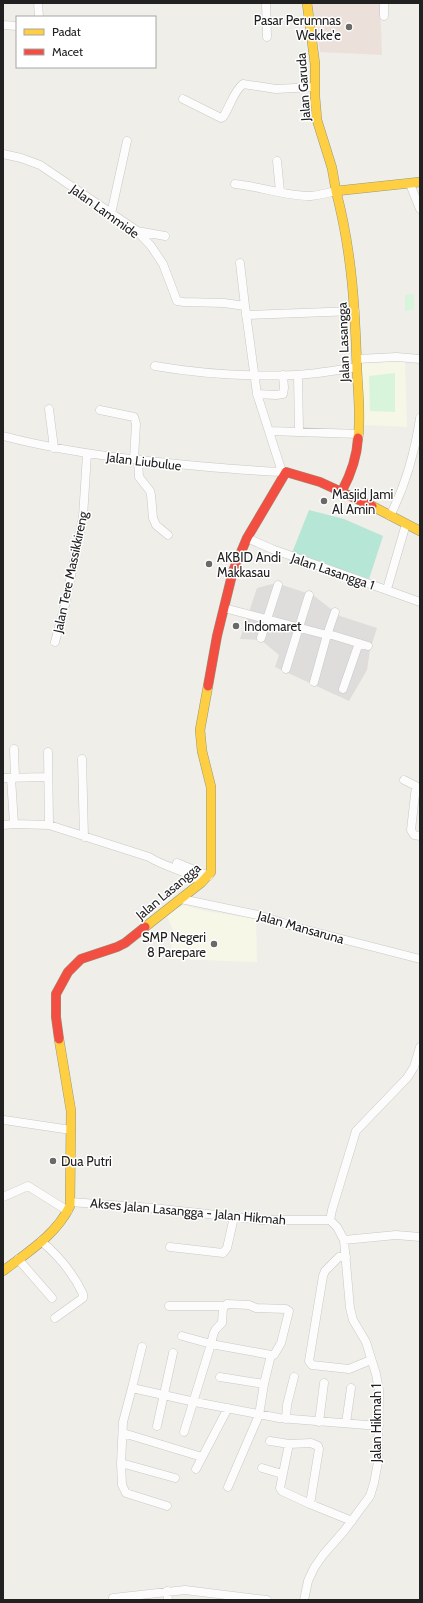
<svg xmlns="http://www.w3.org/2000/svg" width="423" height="1603" viewBox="0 0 423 1603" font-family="Cabin,sans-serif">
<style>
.residential{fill:#dedddb}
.commercial{fill:#ece0db}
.education{fill:#f6f7e6}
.park{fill:#d8f5db}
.pitch{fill:#b5e6d6}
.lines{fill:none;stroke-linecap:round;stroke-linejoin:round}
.street-casing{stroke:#c8c8c5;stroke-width:9}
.slow-casing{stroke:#959a80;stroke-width:10}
.jam-casing{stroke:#959a80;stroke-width:10}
.street{stroke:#fdfcfc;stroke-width:8}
.slow{stroke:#ffcf43;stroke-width:9}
.jam{stroke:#f24e42;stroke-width:9}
.poi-dot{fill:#696967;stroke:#fff;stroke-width:1.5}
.labels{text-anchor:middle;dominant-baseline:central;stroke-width:3;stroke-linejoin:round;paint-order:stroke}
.poi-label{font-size:13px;fill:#212121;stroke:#fff;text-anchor:start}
.street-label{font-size:13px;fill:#212121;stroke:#fff}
</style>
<rect width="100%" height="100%" fill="#efeee9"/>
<path class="residential" d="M 276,583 L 313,595 L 340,616 L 377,628 L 370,650 L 367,670 L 349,701 L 275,667 L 279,655 L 261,640 L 240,639 L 257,588 Z"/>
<path class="commercial" d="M 312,3 L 380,3 L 382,55 L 320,52 Z"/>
<path class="education" d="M 405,359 L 407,427 L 362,425 L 359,360 Z
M 184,905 L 206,911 L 256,919 L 257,962 L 170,959 L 173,930 L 166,914 Z"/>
<path class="park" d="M 414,294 L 414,309 L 405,311 L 405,295 Z
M 395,373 L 395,412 L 370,411 L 369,376 Z"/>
<path class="pitch" d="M 309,510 L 344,519 L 383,536 L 369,579 L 292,553 Z"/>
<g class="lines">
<g class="street-casing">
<path id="street" d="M 38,3 L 39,17
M 266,3 L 267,37
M 384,3 L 384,16
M 3,25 L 17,26
M 183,99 L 221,118 L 223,117 C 230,107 233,92 243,84 L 276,89 L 315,87
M 3,154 L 21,158 L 40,165 L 136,230 L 151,246 L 163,264 L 177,301 L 184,302 L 224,303 L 245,306 L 257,394 L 282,472
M 277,161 L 280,191
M 235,184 C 258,186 289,197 311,196 C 319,195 328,193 336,191
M 410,184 L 420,209
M 111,214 L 127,141
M 137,231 L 165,236
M 240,263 L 245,306
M 246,315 L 355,311
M 357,359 L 397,357 L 420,359
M 155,366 C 202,374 249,377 296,375 C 317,374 337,370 357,367
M 298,375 L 299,431
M 257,394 L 276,395 L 283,394 L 284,388 L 283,375
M 49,409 L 54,448
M 100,410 L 134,417 L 136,424 L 134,459
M 269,431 L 359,434
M 3,436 C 45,447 88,454 131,459 C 183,465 233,470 285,472
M 138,460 L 139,477 L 150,491 L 151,495 L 153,518 L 156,525 L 168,535
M 390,516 C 405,486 415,452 420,418
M 247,538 L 272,549 L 420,602
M 387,589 L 406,524
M 224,608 L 327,635 L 332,635 L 368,646
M 261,638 L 278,585
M 55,642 L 65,605 L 83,517 L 87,454
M 286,669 L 309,595
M 314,682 L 327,635 L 335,612
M 343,689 L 359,643
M 14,749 L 15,778
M 48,752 L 49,825 L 149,857 C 166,868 186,870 202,882
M 82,759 L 84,837
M 3,778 L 47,777
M 11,778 L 14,824 L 49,825
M 404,780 L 416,786 L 411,830 L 414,835 L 420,836
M 3,825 L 14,824
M 177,863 L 209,876
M 181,899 L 258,915 L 299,928 L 420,959
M 4,1120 L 71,1130
M 3,1197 L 28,1186 L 68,1211
M 70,1202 L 153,1208 L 262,1220 L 330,1220
M 344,1240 L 396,1235 L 420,1237
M 41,1241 C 59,1256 73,1273 83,1294 L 83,1298 L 55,1318
M 170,1247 L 223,1253 L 227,1248 L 234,1217
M 346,1257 L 339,1257 L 325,1271 L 323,1276 L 309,1361 L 312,1365 L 349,1369 L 371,1360
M 18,1259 L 52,1298
M 169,1306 L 224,1306
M 182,1336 L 211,1344 C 214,1332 213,1331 222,1323 L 223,1308 L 227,1304 L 249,1305 L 256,1308 L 286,1309 L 289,1311 L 281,1343 L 274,1355 L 271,1355 L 264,1384 L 259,1415 L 228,1487
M 220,1377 L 264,1384
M 132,1388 L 142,1347
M 286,1419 L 287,1405 L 294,1377
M 319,1422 L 324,1383
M 346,1423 L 351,1388
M 157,1426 L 173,1353
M 184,1432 L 211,1344 L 271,1355
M 123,1433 L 202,1457
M 270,1441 L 289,1444 L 311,1443 L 318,1446 L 319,1449 L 310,1504 L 282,1491 L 280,1488 L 289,1444
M 121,1463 L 122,1485 L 126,1493 L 167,1506
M 262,1468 L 282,1474
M 196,1469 L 228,1408
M 175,1478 L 121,1463 L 123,1422 L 132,1388 L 195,1402 L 279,1418 L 379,1426
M 310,1504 L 352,1521
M 167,1591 L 168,1600
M 113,1600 L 113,1598 L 185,1590 L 267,1600
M 304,1600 L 308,1581 L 314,1568 L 323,1555 L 344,1531 L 370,1496 L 374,1483 L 378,1462 L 379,1390 L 376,1374 L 366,1342 L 353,1320 L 350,1308 L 344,1240 L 337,1227 L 330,1220 L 332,1210 L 356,1131 L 407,1078 L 414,1067 L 420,1047"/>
</g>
<g class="slow-casing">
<path id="slow" d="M 307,3 L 315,64 L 315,97 L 317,120 L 332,168 L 336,191 L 420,182
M 336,191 C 352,252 355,307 357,370 C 358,393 361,415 358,438
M 372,506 L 420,531
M 145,927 L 202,882 L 211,872 L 211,787 L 202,751 L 200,730 L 208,686
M 3,1271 C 28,1252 56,1235 70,1206 L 71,1111 L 59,1039"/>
</g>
<g class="jam-casing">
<path id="jam" d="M 342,491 C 351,474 357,457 358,438
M 208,686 L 217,636 L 233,571 L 247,538 L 286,472 L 320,482 L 372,506
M 59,1039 L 56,1017 L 56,994 L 68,972 L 81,959 L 117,947 L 125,943 L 145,927"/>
</g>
<use href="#street" class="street"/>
<use href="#slow" class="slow"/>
<use href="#jam" class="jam"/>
</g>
<g class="poi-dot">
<circle cx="349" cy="27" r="4"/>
<circle cx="324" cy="501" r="4"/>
<circle cx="209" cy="564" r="4"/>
<circle cx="236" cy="626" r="4"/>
<circle cx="214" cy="944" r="4"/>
<circle cx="53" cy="1161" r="4"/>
</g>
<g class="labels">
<g class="poi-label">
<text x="341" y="20" text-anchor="end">Pasar Perumnas<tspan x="341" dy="15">Wekke'e</tspan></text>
<text x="332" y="494">Masjid Jami<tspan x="332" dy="15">Al Amin</tspan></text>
<text x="217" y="557">AKBID Andi<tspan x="217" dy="15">Makkasau</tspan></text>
<text x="244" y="626">Indomaret</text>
<text x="206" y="937" text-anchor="end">SMP Negeri<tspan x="206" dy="15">8 Parepare</tspan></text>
<text x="61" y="1161">Dua Putri</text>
</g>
<g class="street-label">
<text transform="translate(303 87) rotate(-94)">Jalan Garuda</text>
<text transform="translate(105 211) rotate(36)">Jalan Lammide</text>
<text transform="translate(343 342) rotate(-92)">Jalan Lasangga</text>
<text transform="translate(144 461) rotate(7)">Jalan Liubulue</text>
<text transform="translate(333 571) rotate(19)">Jalan Lasangga 1</text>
<text transform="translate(70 572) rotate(-78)">Jalan Tere Massikkireng</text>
<text transform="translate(168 891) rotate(-40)">Jalan Lasangga</text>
<text transform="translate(301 927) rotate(16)">Jalan Mansaruna</text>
<text transform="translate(188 1211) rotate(5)">Akses Jalan Lasangga - Jalan Hikmah</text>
<text transform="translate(376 1423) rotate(-90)">Jalan Hikmah 1</text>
</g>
</g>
<rect width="423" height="1603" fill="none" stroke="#212121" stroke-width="8"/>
<rect x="16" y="16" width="140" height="52" fill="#ffffff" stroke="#a6a6a6"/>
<rect x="24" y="29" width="20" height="6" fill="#ffcf43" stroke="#a6a6a6"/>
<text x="52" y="36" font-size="12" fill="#212121">Padat</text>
<rect x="24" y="49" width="20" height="6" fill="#f24e42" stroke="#a6a6a6"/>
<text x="52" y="56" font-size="12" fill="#212121">Macet</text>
</svg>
